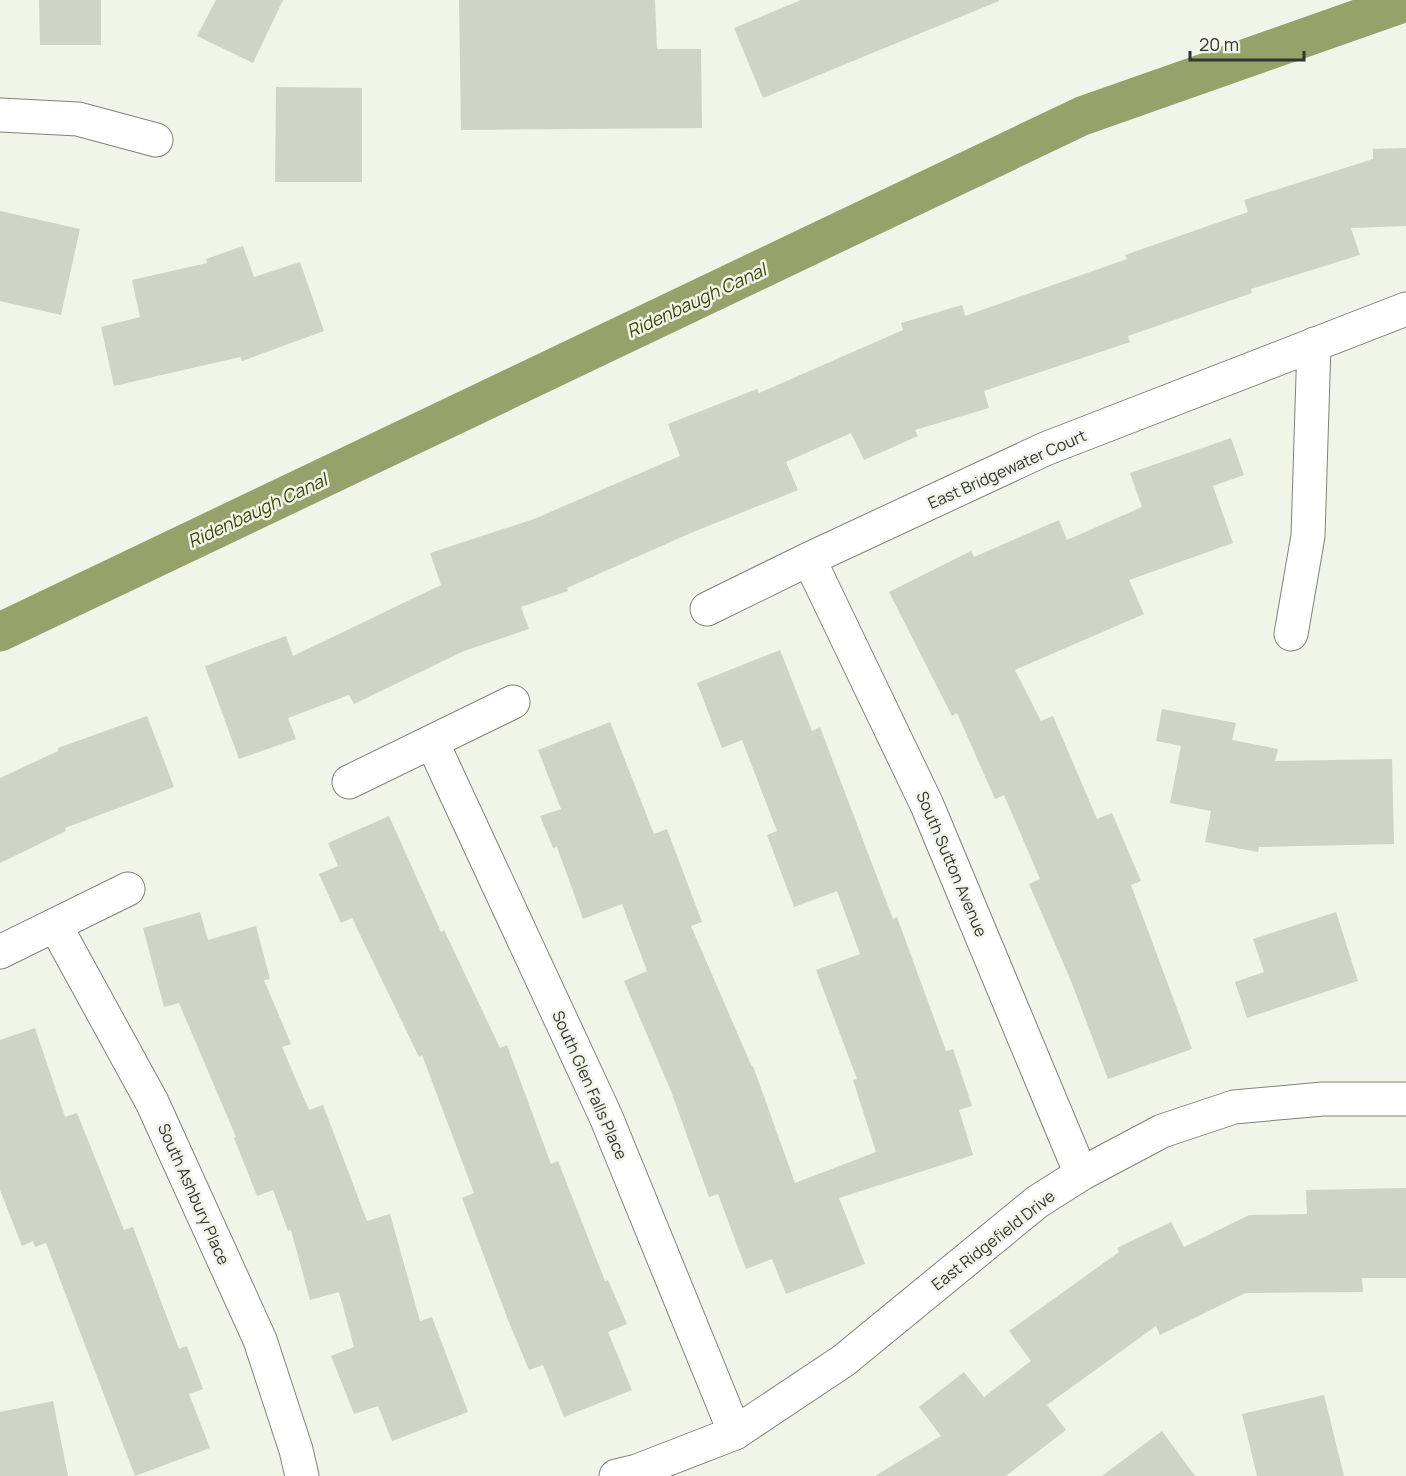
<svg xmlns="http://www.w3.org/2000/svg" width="1406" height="1476" viewBox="0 0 1406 1476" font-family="Manrope,sans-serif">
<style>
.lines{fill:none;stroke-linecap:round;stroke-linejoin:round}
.canal{stroke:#95a36b;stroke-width:39}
.building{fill:#d0d3c8}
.street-casing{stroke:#81837a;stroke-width:35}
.secondary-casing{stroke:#81837a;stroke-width:35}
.street{stroke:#fff;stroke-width:33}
.secondary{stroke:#fff;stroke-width:33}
.labels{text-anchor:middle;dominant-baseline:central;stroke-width:5;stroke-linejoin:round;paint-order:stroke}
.street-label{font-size:16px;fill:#333530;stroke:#f1f4e9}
.water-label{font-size:18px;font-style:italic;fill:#3b4602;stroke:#f1f4e9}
</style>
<rect width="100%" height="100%" fill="#f1f4e9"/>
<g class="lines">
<path class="canal" d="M 0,632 L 1082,116 L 1406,2"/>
</g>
<path class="building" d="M 39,0 L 101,0 L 101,45 L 40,45 Z
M 216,0 L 283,0 L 253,63 L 197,36 Z
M 459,0 L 655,0 L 657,49 L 701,49 L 702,128 L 461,130 Z
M 801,0 L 999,0 L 999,1 L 763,98 L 734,28 Z
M 276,87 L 362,88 L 362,182 L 275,182 Z
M 1406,148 L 1406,226 L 1351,228 L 1360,255 L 1251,289 L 1252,293 L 1128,336 L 1130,342 L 984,391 L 989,408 L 915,430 L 918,436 L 864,460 L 851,433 L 786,462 L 798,490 L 693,532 L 567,588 L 568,591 L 521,607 L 529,629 L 464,651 L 354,704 L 349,695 L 288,718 L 296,739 L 239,759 L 205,666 L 286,636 L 293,656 L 441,585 L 430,553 L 534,519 L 680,456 L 668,424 L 757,389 L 759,393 L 903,330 L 901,323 L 962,305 L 965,316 L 1127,259 L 1125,255 L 1248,212 L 1244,200 L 1373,159 L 1373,149 Z
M 0,211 L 80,229 L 61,315 L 0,301 Z
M 243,246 L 254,277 L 300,262 L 324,331 L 242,361 L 240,357 L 114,386 L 101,327 L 140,317 L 132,280 L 207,263 L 206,259 Z
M 1231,438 L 1244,475 L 1213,486 L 1233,543 L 1129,580 L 1144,614 L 1015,670 L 1041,721 L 1053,716 L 1097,819 L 1112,813 L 1141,881 L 1131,885 L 1192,1049 L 1108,1079 L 1071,981 L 1029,884 L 1040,879 L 1004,795 L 995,799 L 957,713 L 952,716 L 889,592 L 971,551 L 974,557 L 1059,520 L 1067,540 L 1142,507 L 1130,473 Z
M 780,650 L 812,731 L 820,727 L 893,919 L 897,917 L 946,1051 L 953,1049 L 972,1106 L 959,1110 L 973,1155 L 839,1198 L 865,1264 L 786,1294 L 772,1259 L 746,1269 L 718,1194 L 709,1197 L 671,1091 L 624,981 L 647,971 L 622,904 L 583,919 L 557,847 L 553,848 L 540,816 L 561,809 L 538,750 L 610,722 L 654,834 L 667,829 L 702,922 L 691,926 L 752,1067 L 753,1066 L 795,1183 L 876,1152 L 853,1080 L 857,1079 L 816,970 L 860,954 L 837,891 L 794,907 L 767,835 L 777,831 L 742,740 L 722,748 L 697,683 Z
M 1162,709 L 1236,723 L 1232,740 L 1278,749 L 1275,761 L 1392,759 L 1394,844 L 1259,847 L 1258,852 L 1205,842 L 1211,811 L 1170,803 L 1181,746 L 1156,741 Z
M 147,716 L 174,787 L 65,828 L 66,831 L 0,863 L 0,778 L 58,751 L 58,748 Z
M 389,816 L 441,932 L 444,930 L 500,1048 L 507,1045 L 551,1164 L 558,1161 L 605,1281 L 608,1280 L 627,1324 L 608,1332 L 632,1390 L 564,1417 L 543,1365 L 529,1370 L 508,1320 L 462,1198 L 474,1193 L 422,1055 L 419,1057 L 352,918 L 341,923 L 319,874 L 338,866 L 328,843 Z
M 200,912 L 208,940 L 256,926 L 270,979 L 264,980 L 291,1044 L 282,1047 L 309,1110 L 323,1105 L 367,1221 L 390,1214 L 420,1321 L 432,1317 L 468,1412 L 392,1441 L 378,1406 L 354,1414 L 331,1356 L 354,1347 L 339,1292 L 310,1300 L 291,1230 L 288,1231 L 273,1190 L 257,1196 L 234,1138 L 236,1137 L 179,1003 L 164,1007 L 143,928 Z
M 1336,912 L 1358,981 L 1247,1018 L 1235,982 L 1264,972 L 1253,939 Z
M 35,1028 L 65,1117 L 77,1113 L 124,1230 L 133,1227 L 179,1349 L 187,1346 L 203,1389 L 189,1394 L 210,1448 L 135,1476 L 46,1243 L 35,1247 L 33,1241 L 22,1246 L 0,1190 L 0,1040 Z
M 1406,1188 L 1406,1278 L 1362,1278 L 1363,1292 L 1245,1293 L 1160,1335 L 1156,1326 L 1047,1405 L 1066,1430 L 1006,1476 L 875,1476 L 941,1436 L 919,1407 L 964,1372 L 984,1397 L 1031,1361 L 1009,1331 L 1119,1252 L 1117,1248 L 1171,1222 L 1184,1247 L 1249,1215 L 1307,1214 L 1306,1190 Z
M 1324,1395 L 1344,1476 L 1257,1476 L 1242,1414 Z
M 53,1401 L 68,1476 L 0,1476 L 0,1412 Z
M 1162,1431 L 1195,1476 L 1102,1476 Z"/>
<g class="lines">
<g class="street-casing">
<path id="street" d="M 0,115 L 78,119 L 156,140
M 809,559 L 927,805 L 1081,1174
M 707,609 L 809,559 L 1045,449 L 1406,309
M 1291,634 L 1308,536 L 1314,344
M 432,742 L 606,1117 L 735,1433
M 349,782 L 513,702
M 55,925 L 152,1102 L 260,1340 L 296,1450 L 302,1476
M 0,952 L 128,889"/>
</g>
<g class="secondary-casing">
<path id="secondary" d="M 616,1476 L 637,1471 L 735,1433 L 843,1361 L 1037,1202 L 1081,1174 L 1162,1131 L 1234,1107 L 1323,1099 L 1406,1099"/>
</g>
<use href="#street" class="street"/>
<use href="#secondary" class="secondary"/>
</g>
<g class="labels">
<g class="street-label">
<text transform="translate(1007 469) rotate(-24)">East Bridgewater Court</text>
<text transform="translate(952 864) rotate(67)">South Sutton Avenue</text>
<text transform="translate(590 1085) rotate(66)">South Glen Falls Place</text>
<text transform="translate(194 1194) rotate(66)">South Ashbury Place</text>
<text transform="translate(993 1240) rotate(-38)">East Ridgefield Drive</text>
</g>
<g class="water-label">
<text transform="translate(696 300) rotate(-25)">Ridenbaugh Canal</text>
<text transform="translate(257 510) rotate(-25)">Ridenbaugh Canal</text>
</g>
</g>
<path d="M1190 51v9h114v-9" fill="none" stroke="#333530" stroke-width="3"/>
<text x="1199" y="51" font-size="18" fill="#333530" stroke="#f1f4e9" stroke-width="4.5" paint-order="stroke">20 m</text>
</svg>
